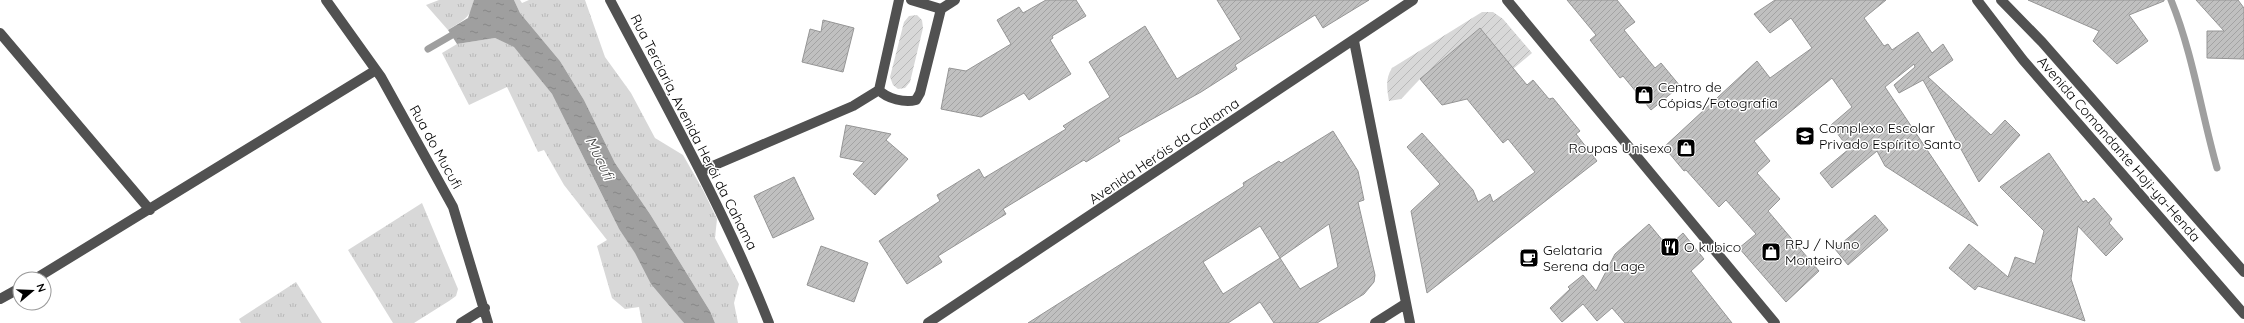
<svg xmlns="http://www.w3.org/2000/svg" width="2244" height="323" viewBox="0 0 2244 323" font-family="Quicksand,sans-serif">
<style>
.grass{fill:url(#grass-tufts)}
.garden{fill:url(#garden-furrows)}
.water{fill:url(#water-ripples)}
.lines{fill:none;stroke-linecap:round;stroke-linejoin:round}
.stream{stroke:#9f9f9f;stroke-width:7}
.building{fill:url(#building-hatch);stroke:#959595;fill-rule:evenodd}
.minor{stroke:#515151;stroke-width:10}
.labels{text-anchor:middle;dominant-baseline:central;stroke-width:3;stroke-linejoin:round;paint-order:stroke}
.poi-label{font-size:14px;fill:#000;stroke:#fff;text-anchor:start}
.street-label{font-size:14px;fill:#000;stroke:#fff}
.water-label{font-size:15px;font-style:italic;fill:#404040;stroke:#fff}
</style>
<defs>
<pattern id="grass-tufts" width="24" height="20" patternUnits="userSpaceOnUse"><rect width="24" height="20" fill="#d8d8d8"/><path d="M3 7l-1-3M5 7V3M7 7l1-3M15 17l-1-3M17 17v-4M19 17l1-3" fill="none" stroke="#b8b8b8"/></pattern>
<pattern id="garden-furrows" width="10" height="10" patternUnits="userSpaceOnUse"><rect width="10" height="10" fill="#d8d8d8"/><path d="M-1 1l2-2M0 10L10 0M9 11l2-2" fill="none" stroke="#b8b8b8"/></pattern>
<pattern id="water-ripples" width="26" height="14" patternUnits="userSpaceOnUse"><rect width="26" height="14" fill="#9f9f9f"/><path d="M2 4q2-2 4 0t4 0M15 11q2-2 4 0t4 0" fill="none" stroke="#878787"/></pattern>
<pattern id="building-hatch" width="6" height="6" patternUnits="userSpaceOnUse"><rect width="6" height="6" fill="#c0c0c0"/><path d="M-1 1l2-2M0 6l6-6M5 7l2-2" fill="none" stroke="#a3a3a3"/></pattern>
</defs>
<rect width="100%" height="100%" fill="#fff"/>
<path class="grass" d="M 439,0 L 474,0 C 473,17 460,22 448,30 L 426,5 Z
M 514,0 L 520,0 L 522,3 L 529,0 L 585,0 L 605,57 L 631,93 L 655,138 L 683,155 L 703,190 L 717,219 L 715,238 L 739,284 L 734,303 L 738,323 L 715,323 L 710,311 L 650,214 L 615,163 L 584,100 L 560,61 L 520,13 Z
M 495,38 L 514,46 L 552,94 L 619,229 L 684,323 L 642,323 L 639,307 L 625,309 L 612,298 L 597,246 L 607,240 L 564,185 L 544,150 L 538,152 L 507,87 L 469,105 L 442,53 L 457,44 Z
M 422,203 L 458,289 L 456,296 L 449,301 L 414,323 L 393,323 L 348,250 Z
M 296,282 L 322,323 L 241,323 L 239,319 Z"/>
<path class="garden" d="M 1482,12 L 1493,12 L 1503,19 L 1532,53 L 1513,69 L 1480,28 L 1420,79 L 1401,99 L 1389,101 C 1387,89 1385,79 1392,68 Z
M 917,15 L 922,20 L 923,28 L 910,82 L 905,88 L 898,89 L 893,85 L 890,77 L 904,22 L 909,16 Z"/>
<path class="water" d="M 474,0 L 514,0 L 520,13 L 560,61 L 584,100 L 615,163 L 650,214 L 710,311 L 715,323 L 684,323 L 651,284 L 635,253 L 619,229 L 552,94 L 514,47 L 495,38 L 457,44 L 448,30 L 468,18 Z"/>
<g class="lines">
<path class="stream" d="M 2171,0 C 2193,54 2201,112 2217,168
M 428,49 L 459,31"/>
</g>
<path class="building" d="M 1046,0 L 1076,0 L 1086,16 L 1052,36 L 1053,38 L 1050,40 L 1071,74 L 1029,100 L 1024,93 L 981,117 L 941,109 L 949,68 L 966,71 L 1011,44 L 997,20 L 1019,7 L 1023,13 Z
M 1217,0 L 1369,0 L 1323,28 L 1315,15 L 1235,65 L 1237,69 L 1201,92 L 1118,138 L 1120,141 L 1086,162 L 1084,160 L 1003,209 L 1006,214 L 938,256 L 942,262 L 907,284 L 879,241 L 940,201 L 937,195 L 979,169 L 984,178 L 1066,129 L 1063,126 L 1110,97 L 1089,62 L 1145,26 L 1177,79 L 1241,39 Z
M 1567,0 L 1617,0 L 1635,22 L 1624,30 L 1655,68 L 1661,63 L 1680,86 L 1651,110 L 1623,76 L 1620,78 L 1590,40 L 1596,35 Z
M 1775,0 L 1886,0 L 1864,18 L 1884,46 L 1888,44 L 1892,50 L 1918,32 L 1932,53 L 1943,44 L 1953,60 L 1928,77 L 1991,135 L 2005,120 L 2020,135 L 1979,182 L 1923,80 L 1899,93 L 1894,85 L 1915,67 L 1914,64 L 1885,87 L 1978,226 L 1885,166 L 1877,151 L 1832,188 L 1820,173 L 1849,149 L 1831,125 L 1852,107 L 1832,78 L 1754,141 L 1770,161 L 1757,173 L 1780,199 L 1768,211 L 1819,271 L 1786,302 L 1739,248 L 1756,234 L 1726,200 L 1719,207 L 1686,170 L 1684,171 L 1664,147 L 1757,61 L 1770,78 L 1812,48 L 1791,18 L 1770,33 L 1754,14 Z
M 2028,0 L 2164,0 L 2164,1 L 2129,15 L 2148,41 L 2117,64 L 2093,41 L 2099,31 Z
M 2196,0 L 2238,0 L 2244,8 L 2244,59 L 2207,58 L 2207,31 L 2224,31 Z
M 823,20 L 854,28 L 843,72 L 802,62 L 810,29 L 821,32 Z
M 1480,28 L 1527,85 L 1533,80 L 1549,99 L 1553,98 L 1580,131 L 1576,134 L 1597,161 L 1427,293 L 1411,211 L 1440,184 L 1407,147 L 1422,133 L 1473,190 L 1478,202 L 1490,194 L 1493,202 L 1535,172 L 1508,139 L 1503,143 L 1467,99 L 1442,105 L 1420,79 Z
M 846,125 L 891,134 L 886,140 L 908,159 L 875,195 L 853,174 L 864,162 L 840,157 Z
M 1333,131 L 1358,171 L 1364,200 L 1358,202 L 1375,275 L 1374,282 L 1364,294 L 1317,323 L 1274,323 L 1260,302 L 1228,323 L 1028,323 L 1244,186 L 1243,183 L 1279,161 L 1281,163 ZM 1329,224 L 1338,267 L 1300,289 L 1280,258 ZM 1260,226 L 1280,258 L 1223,294 L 1203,262 Z
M 2049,153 L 2083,202 L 2086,200 L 2088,203 L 2094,198 L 2112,219 L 2109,223 L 2123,239 L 2106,256 L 2078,226 L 2071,279 L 2085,321 L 1978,286 L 1975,290 L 1949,268 L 1969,244 L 2008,277 L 2015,257 L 2035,264 L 2044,231 L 2000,187 Z
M 794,177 L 814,219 L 773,238 L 754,196 Z
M 1875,215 L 1888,230 L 1848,265 L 1835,249 Z
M 1649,224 L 1668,247 L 1683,233 L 1704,259 L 1691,271 L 1732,323 L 1625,323 L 1612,308 L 1597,321 L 1583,304 L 1562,322 L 1550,308 L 1570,289 L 1568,287 L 1583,275 L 1596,291 L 1615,254 Z
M 821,246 L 868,263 L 854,302 L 807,285 Z"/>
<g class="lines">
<path class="minor" d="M 326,0 L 381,77 L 453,207 L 488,323
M 610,0 C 666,106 725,211 769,323
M 899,0 L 879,90 C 887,99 905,103 916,100 L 920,93 L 941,9
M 911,0 L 941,9 L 955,0
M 1507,0 L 1775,323
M 1977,0 L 2023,60 L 2244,314
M 2001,0 L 2042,42 L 2244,272
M 0,33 L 150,210
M 1354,41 L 1410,323
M 701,171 L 853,106 L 879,90
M 35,279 L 376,70
M 0,299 L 20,288
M 461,323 L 485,308
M 928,323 L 1413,0
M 1375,323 L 1405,304"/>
</g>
<defs>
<g id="shop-square" transform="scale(1)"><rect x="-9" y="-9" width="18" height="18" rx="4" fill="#000" stroke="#fff"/><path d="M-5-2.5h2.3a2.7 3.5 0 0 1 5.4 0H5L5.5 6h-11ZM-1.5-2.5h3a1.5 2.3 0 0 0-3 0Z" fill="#fff"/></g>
<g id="school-square" transform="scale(1)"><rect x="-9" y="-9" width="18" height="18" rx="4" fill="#000" stroke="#fff"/><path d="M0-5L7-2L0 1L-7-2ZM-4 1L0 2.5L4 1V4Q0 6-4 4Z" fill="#fff"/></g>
<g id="restaurant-square" transform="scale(1)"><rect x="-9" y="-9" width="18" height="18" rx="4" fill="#000" stroke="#fff"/><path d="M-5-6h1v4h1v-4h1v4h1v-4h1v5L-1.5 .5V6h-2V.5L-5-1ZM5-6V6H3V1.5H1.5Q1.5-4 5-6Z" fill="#fff"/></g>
<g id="cafe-square" transform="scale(1)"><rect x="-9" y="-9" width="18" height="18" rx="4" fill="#000" stroke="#fff"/><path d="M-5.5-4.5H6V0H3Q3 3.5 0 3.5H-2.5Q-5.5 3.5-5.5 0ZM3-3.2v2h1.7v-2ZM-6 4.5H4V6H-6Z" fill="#fff"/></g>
</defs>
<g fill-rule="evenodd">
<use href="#shop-square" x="1644" y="95"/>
<use href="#school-square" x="1805" y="136"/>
<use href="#shop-square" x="1686" y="148"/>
<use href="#restaurant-square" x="1670" y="247"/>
<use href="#shop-square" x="1771" y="252"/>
<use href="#cafe-square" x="1529" y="258"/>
</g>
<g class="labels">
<g class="poi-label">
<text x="1658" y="87">Centro de<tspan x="1658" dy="16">Cópias/Fotografia</tspan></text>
<text x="1819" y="128">Complexo Escolar<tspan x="1819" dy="16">Privado Espírito Santo</tspan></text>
<text x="1672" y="148" text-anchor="end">Roupas Unisexo</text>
<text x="1785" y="244">RPJ / Nuno<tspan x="1785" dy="16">Monteiro</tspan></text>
<text x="1684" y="247">O kubico</text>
<text x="1543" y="250">Gelataria<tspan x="1543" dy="16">Serena da Lage</tspan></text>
</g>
<g class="street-label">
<text transform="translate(694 132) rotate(63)">Rua Terciaria, Avenida Herói da Cahama</text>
<text transform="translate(436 147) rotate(61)">Rua do Mucufi</text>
<text transform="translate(2119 149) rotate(49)">Avenida Comandante Hoji-ya-Henda</text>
<text transform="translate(1164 151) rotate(-34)">Avenida Heróis da Cahama</text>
</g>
<g class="water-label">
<text transform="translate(600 158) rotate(64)">Mucufi</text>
</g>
</g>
<g transform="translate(32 291) rotate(71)"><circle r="19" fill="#ffffff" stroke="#999999"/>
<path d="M0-3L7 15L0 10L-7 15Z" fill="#000000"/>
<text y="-6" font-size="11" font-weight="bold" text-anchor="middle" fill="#000000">N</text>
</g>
</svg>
